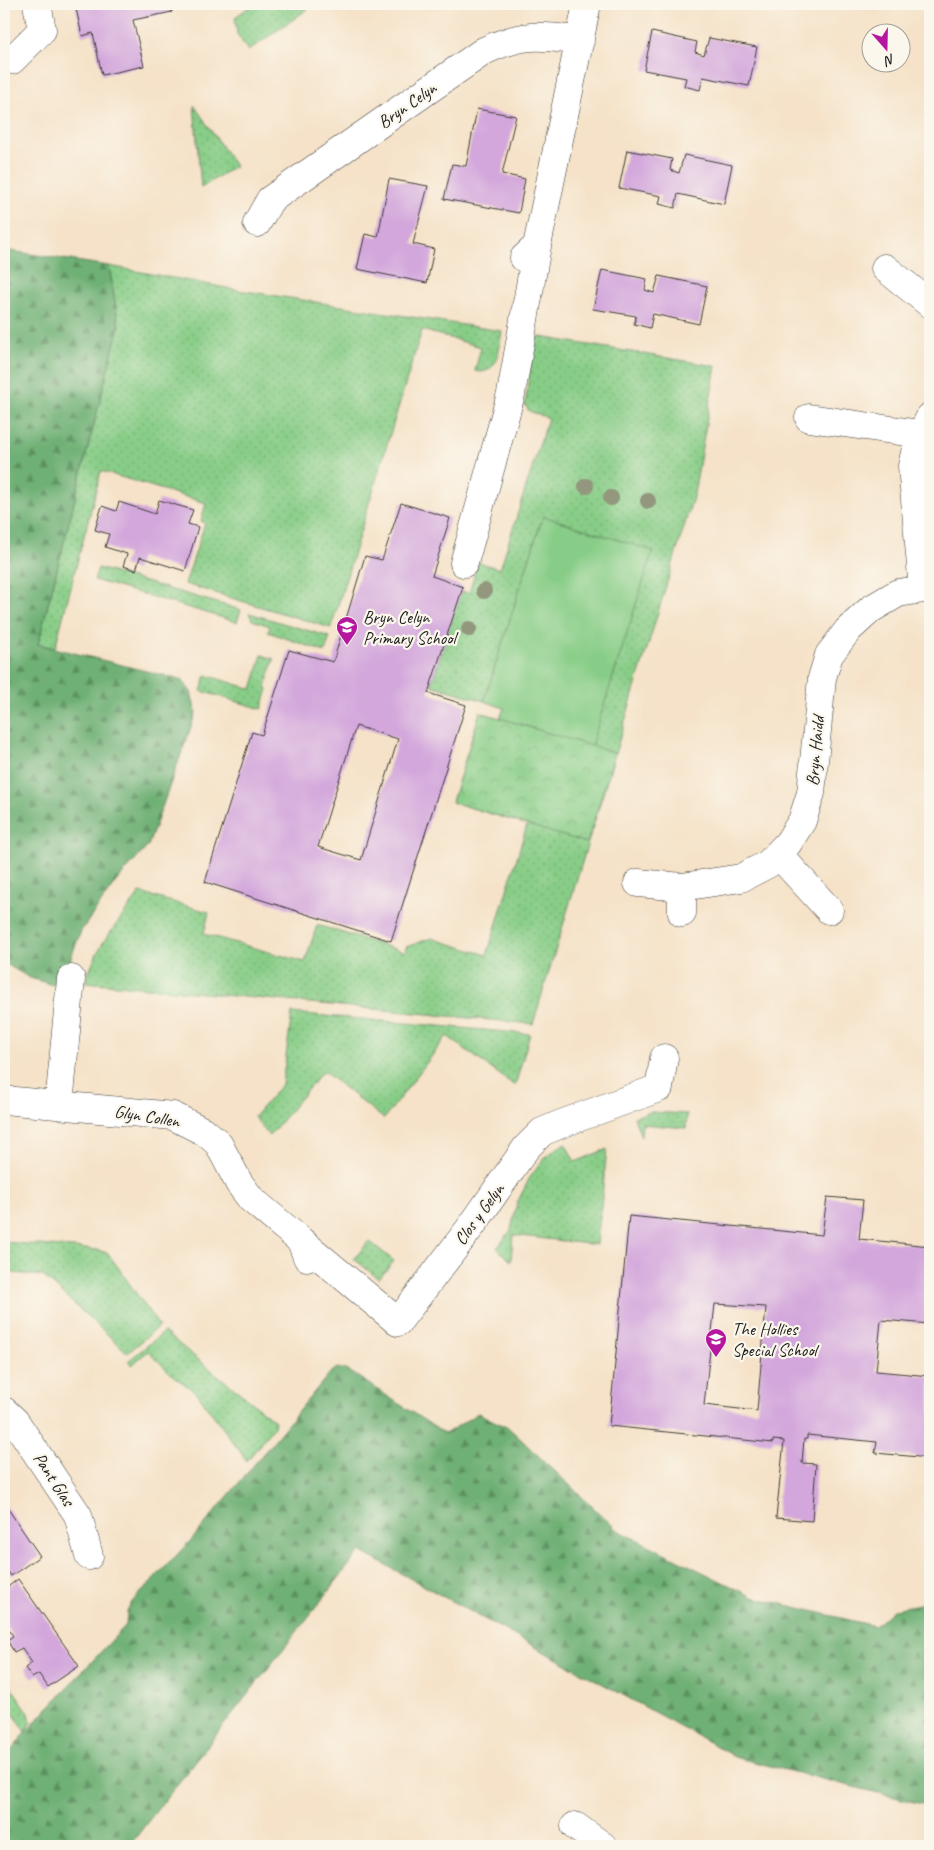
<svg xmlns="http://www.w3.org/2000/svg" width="934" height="1850" viewBox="0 0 934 1850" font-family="Caveat,sans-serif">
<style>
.grass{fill:url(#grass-dots);stroke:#527452}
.forest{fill:url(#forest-firs);stroke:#456648}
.park{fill:url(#park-crowns);stroke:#527452}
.pitch{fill:#88cd87;stroke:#527452}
.building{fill:#d3a7dc;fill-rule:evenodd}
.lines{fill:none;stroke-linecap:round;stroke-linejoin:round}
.minor-casing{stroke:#3d3a36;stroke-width:29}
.minor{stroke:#fff;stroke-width:28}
.tree{fill:#93977e}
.labels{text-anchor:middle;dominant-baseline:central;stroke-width:4.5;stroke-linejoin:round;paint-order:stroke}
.street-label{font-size:18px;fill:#1c1c1c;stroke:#fbf7ec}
.poi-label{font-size:18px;fill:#1c1c1c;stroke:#fbf7ec;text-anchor:start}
</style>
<defs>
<pattern id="grass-dots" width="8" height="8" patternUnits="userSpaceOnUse" patternTransform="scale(1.25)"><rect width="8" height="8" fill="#88cd87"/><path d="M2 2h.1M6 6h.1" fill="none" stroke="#75af74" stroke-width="1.8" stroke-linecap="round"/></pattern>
<pattern id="forest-firs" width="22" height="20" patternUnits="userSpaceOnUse" patternTransform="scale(1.25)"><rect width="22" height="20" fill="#6eb074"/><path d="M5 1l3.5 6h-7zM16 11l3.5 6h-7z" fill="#5a8e5e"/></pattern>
<pattern id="park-crowns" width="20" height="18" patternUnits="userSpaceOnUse" patternTransform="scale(1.25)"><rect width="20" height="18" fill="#88cd87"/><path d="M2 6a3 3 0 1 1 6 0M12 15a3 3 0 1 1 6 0" fill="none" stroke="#75af74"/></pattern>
</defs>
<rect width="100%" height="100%" fill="#fbf7ec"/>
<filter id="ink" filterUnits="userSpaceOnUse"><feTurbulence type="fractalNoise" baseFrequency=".02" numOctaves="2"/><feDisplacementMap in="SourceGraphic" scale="10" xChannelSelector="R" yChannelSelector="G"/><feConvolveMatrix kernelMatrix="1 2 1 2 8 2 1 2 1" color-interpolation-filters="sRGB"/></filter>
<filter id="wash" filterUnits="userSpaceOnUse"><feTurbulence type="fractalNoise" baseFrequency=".0096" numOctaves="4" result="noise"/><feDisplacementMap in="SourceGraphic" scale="20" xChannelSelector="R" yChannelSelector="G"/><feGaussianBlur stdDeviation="1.12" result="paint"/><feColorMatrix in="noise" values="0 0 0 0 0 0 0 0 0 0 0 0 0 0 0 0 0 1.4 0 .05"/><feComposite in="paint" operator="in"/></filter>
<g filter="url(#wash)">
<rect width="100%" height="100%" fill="#f5e2c8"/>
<path class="grass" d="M 254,4 L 315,4 L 248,51 L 237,34 L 235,17 Z
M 194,105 L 235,166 L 201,188 Z
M 109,266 L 232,289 L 502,331 C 499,347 499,377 475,371 L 481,347 L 422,330 L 331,628 L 185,584 L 205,523 L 201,521 L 206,503 L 101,471 L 55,648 L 38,644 L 119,326 Z
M 535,336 L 716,366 L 694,494 L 533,1024 L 85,982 L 97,953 L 106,938 L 140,893 L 209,912 L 204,934 L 305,962 L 317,925 L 405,952 L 406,947 L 431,938 L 487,955 L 527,825 L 452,802 L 480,712 L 591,746 L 543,516 L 484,701 L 431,685 L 461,591 L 469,593 L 478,562 L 500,569 L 548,418 L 529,411 L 525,405 Z
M 98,568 L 241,610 L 237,622 L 94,580 Z
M 249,613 L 330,637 L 325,652 L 268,632 L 270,626 L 252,620 Z
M 262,655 L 274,659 L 266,686 L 268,689 L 262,709 L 201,691 L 206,675 L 252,689 Z
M 292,1013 L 530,1034 L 515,1086 L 447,1036 L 384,1119 L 323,1071 L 269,1136 L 254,1117 L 282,1084 Z
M 650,1112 L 687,1114 L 686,1128 L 642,1124 L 641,1137 L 634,1117 Z
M 565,1143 L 575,1162 L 607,1149 L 597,1245 L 513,1235 L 511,1261 L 497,1248 L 511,1230 L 517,1203 L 529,1179 L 545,1157 Z
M 369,1241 L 394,1261 L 379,1279 L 354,1259 Z
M 4,1242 L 97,1250 L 108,1253 L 159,1326 L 128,1353 L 43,1276 L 4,1272 Z
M 164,1332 L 275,1421 L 274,1426 L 247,1461 L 197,1393 L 172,1375 L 148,1351 L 132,1365 L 128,1361 Z
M 4,1676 L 29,1713 L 31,1721 L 26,1732 L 4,1700 Z"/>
<path class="forest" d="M 4,250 L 109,266 L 119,326 L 38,644 L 182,680 L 191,692 L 196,713 L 148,846 L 115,883 L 81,931 L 63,979 L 53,985 L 30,978 L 4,963 Z
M 337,1368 L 349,1371 L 445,1434 L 478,1413 L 510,1429 L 616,1529 L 753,1597 L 875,1626 L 894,1609 L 930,1602 L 930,1806 L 738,1758 L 360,1551 L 129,1846 L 4,1846 L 4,1760 L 26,1732 L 126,1625 L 127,1612 L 132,1602 L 195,1536 L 329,1374 Z"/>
<path class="park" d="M 480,712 L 615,753 L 587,843 L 452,802 Z"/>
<path class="pitch" d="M 543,516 L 653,551 L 591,746 L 500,718 L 504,708 L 484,701 Z"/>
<g id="blocks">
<path class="building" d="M 75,4 L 170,4 L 172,12 L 133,20 L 144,66 L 102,75 L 93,33 L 82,36 Z
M 652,32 L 697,42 L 695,52 L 704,55 L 709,38 L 757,47 L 749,86 L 703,77 L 700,90 L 684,86 L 686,78 L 644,70 Z
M 477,109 L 516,116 L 502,174 L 525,179 L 519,213 L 444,199 L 452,164 L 466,166 Z
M 627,150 L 672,159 L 670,170 L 679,173 L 684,155 L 732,165 L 724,204 L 678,194 L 675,208 L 659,204 L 661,196 L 619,188 Z
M 389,179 L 428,186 L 413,244 L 434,249 L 427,283 L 357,269 L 365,234 L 378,237 Z
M 602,270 L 647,279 L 645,290 L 654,293 L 659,276 L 707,286 L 699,324 L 653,314 L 650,328 L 634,324 L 636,316 L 593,309 Z
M 159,500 L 193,510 L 188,524 L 198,527 L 185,571 L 140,557 L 136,570 L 123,566 L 127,554 L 105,547 L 109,534 L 95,530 L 102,506 L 116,511 L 119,502 L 155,514 Z
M 401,503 L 450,518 L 432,576 L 463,587 L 428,693 L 466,705 L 391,941 L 205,882 L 252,732 L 262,735 L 289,650 L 333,662 L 365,556 L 382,560 ZM 356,726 L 398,739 L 361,860 L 318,847 Z
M 827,1197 L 863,1200 L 859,1239 L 930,1246 L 930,1324 L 881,1320 L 876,1371 L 930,1376 L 930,1458 L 875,1453 L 877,1442 L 807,1435 L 807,1439 L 804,1439 L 802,1463 L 816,1464 L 812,1521 L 776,1518 L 784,1441 L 773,1440 L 773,1443 L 609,1426 L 629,1216 L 822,1235 ZM 715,1304 L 766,1307 L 757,1411 L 704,1405 Z
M 4,1503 L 40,1556 L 11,1576 L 4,1566 Z
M 18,1579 L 79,1666 L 48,1687 L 39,1674 L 32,1678 L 25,1668 L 32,1663 L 22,1648 L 14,1652 L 7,1640 L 13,1636 L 4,1621 L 4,1590 Z"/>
</g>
</g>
<g filter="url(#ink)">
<use href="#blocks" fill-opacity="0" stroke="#3d3a36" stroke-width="1"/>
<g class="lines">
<g class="minor-casing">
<path id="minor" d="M 12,60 L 42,30 L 37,4
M 257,223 L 270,200 L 484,51 C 523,33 538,35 580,41
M 524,258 L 537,246 L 587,4
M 885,268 L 930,304
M 809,418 L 920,434
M 464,563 L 511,394 L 537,246
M 923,588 L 912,466 C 915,448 921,433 930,417
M 778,854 L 829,910
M 638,883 L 682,887 L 741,878 L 768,864 L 788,843 L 802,821 L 811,793 L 822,678 L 829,655 L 848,630 L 871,609 L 898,593 L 930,588
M 682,913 L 682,887
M 4,1100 L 173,1116 L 205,1132 L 218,1143 L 239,1183 L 251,1199 L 301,1241 L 307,1257
M 59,1105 L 71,979
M 301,1241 L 398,1322 L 473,1224 L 526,1148 L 542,1132 L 561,1124 L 659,1088 L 664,1058
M 4,1411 L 15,1421 L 78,1515 L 89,1556
M 575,1826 L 603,1846"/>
</g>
<use href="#minor" class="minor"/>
</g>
<g class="tree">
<circle cx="586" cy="486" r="8"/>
<circle cx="611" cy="498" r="8"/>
<circle cx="648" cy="501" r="8"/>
<circle cx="484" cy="591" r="8"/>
<circle cx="469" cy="629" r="8"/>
</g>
</g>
<defs>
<g id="school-pin" transform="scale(1.125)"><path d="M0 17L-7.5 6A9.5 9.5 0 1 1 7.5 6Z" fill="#b5179e" stroke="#fbf7ec"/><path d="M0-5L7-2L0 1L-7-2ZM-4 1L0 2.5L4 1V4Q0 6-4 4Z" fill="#fff"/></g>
</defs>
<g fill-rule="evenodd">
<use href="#school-pin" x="347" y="627"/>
<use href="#school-pin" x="716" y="1339"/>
</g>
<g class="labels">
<g class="street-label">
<text transform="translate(407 105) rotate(-35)">Bryn Celyn</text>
<text transform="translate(815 751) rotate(-85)">Bryn Haidd</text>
<text transform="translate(147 1116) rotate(9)">Glyn Collen</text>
<text transform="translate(479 1214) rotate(-54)">Clos y Gelyn</text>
<text transform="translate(54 1479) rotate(57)">Pant Glas</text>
</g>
<g class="poi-label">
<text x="363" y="617">Bryn Celyn<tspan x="363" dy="21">Primary School</tspan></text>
<text x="732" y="1329">The Hollies<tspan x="732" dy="21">Special School</tspan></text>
</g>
</g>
<rect width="934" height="1850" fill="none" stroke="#fbf7ec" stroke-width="20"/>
<g transform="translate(886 48) rotate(160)"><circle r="24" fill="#fbf7ec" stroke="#a29f99"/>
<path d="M0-4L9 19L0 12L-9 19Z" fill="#b5179e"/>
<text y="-8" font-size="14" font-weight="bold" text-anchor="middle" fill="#1c1c1c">N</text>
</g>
</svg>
